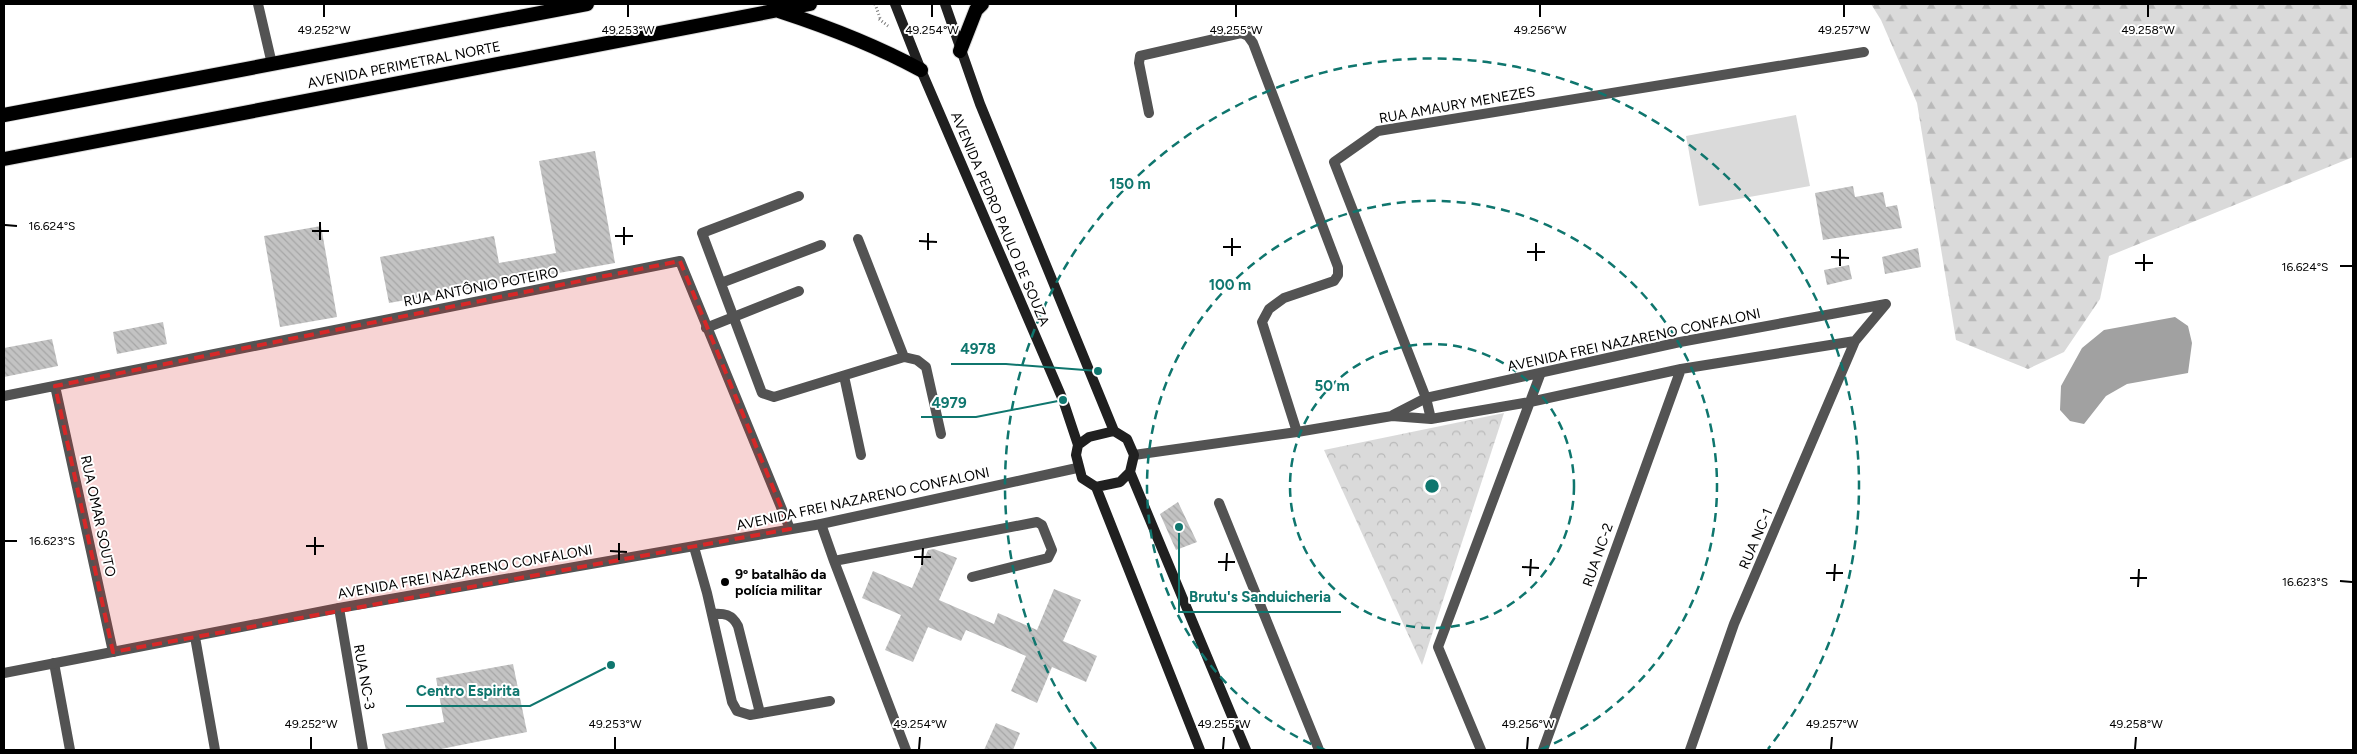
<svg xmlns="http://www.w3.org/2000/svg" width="2357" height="754" viewBox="0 0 2357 754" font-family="Figtree,sans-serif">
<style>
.forest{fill:url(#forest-firs)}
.park{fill:url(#park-crowns)}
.pitch{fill:#dadada}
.water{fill:#a1a1a1}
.building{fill:url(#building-back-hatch)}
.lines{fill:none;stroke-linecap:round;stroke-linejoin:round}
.trunk-casing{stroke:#dbdbdb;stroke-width:16}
.path{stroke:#757575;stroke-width:3;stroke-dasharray:1 2.5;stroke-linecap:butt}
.service{stroke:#535353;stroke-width:10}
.minor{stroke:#535353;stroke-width:10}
.tertiary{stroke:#535353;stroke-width:10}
.secondary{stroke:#202020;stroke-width:10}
.trunk{stroke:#000;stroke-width:14}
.marked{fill:#d62828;fill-opacity:0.2;stroke:#d62828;stroke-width:4;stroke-dasharray:10 6;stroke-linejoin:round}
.ticks{fill:none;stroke:#000;stroke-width:2}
.ring{fill:none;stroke:#0f766e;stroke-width:2.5;stroke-dasharray:9 6}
.poi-dot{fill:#000;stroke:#fff;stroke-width:2}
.labels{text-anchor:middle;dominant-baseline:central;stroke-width:4;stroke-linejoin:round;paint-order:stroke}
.street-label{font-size:14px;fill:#000;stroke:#fff}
.poi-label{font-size:14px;font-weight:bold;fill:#000;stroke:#fff;text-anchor:start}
.ticks-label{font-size:12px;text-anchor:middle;fill:#000;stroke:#fff;stroke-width:4;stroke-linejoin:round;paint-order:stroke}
.centre{fill:#0f766e;stroke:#fff;stroke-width:2.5}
.ring-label{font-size:15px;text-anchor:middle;font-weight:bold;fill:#0f766e;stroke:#fff;stroke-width:4;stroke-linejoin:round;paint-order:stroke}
.leader{fill:none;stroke:#0f766e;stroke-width:2}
.callout-dot{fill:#0f766e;stroke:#fff;stroke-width:2}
.callout-label{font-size:15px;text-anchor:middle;font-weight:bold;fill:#0f766e;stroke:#fff;stroke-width:4;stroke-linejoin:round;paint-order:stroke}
</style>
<defs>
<pattern id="forest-firs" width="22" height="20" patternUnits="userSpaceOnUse" patternTransform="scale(1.25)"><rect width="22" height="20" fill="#dadada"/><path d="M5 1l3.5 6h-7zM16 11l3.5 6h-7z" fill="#b9b9b9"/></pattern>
<pattern id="park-crowns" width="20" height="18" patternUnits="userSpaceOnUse" patternTransform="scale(1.25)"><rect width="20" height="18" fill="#dadada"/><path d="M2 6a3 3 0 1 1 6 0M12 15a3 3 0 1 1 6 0" fill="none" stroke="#b9b9b9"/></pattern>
<pattern id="building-back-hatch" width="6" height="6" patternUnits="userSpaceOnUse" patternTransform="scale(1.25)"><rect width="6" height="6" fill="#c3c3c3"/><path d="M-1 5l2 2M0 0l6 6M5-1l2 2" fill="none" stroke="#a6a6a6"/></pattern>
</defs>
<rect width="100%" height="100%" fill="#fff"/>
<path class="forest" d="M 1871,4 L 2353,4 L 2353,157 L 2109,256 L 2100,299 L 2064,352 L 2028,369 L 1956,340 L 1917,103 L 1881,20 Z"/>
<path class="park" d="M 1504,413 L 1422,665 L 1324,450 Z"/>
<path class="pitch" d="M 1796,115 L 1810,186 L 1699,206 L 1686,136 Z"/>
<path class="water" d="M 2175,317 L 2188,326 L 2192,343 L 2188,373 L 2127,384 L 2106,396 L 2084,424 L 2070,421 L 2060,410 L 2061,386 L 2082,348 L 2104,330 Z"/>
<path class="building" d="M 595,151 L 615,263 L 389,303 L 380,257 L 494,236 L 499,263 L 556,253 L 539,161 Z
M 1853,186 L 1855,197 L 1883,192 L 1886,207 L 1897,205 L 1902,228 L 1823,240 L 1815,193 Z
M 321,226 L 337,317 L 280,327 L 264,236 Z
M 1918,248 L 1921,267 L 1885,274 L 1882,257 Z
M 1849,265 L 1852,279 L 1827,285 L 1824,270 Z
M 163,322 L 167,344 L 117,354 L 113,332 Z
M 52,339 L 58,366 L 4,377 L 4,348 Z
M 1178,502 L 1197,542 L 1176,550 L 1160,514 Z
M 934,549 L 957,558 L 939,600 L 994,624 L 998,613 L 1037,630 L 1054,589 L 1081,600 L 1063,641 L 1097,656 L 1086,682 L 1052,667 L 1037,703 L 1011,691 L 1026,656 L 966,630 L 961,641 L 928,627 L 913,662 L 885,650 L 901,615 L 862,598 L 873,571 L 912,588 L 928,550 Z
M 513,664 L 527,732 L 436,750 L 386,750 L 382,734 L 444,722 L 436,678 Z
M 996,723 L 1020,733 L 1013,750 L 984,750 Z"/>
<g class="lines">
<g class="trunk-casing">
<path id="trunk" d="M 779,11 C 828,27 875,45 921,70
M 960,51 L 976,10 L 982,4
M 4,115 L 587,4
M 4,159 L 810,4"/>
</g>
<path class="path" d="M 875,4 L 880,18
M 879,19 L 888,26"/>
<path class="service" d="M 1149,113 L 1139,63 L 1140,56 L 1241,33 L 1248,36 L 1253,43 L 1338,267 L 1338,275 L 1334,281 L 1284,298 L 1269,309 L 1262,322 L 1297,432
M 799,196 L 702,233 L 762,393 L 774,397 L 904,357 L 858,239
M 721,283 L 821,245
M 706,328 L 799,291
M 904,357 L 917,360 L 926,367 L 941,434
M 844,376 L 861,455
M 1219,503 L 1319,750
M 821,524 L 834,561
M 694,547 L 707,593 L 732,702 L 737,711 L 750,715 L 830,701
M 712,614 C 724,613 732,614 738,626 L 760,713
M 906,750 L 834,561 L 1037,522 L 1042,525 L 1052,550 L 1048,558 L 972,577"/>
<path class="minor" d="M 258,4 L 272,64
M 55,386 L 113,652
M 4,396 L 680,261 L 790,529
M 1393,415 L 1426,398 L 1680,342 L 1886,304
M 1431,419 L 1426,398 L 1334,162 L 1378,131 L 1864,52
M 1134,455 L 1297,432 L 1392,416 L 1431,419 L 1530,402 L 1681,369 L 1855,341
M 339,608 L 363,750
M 195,637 L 215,750
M 54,663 L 70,750
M 1481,750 L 1438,647 L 1540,375
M 1543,750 L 1681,369
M 1690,750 L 1734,624 L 1855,341 L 1886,304"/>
<path class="tertiary" d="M 4,673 L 339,608 L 821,524 L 1077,468"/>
<path class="secondary" d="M 895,4 L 921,70 L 1063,400 L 1078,445
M 945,4 L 980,104 L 1114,431
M 1114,431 L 1127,439 L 1134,455 L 1130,472 L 1120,482 L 1096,487 L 1082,478 L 1076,455 L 1078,445 L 1089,437 Z
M 1130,472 L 1246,750
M 1096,487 L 1200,750"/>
<use href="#trunk" class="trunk"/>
</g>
<path class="marked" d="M 680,261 L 790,529 L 113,652 L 55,386 Z"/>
<path class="ticks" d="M 324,17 L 324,5M 628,17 L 628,5M 932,17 L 932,5M 1236,17 L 1236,5M 1540,17 L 1540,5M 1844,17 L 1844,5M 2148,17 L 2148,5M 5,225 L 17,226M 312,231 L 329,231M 615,236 L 633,236M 320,240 L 320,222M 919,241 L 937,242M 624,245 L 624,227M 1223,247 L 1241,247M 928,250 L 928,233M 1527,252 L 1545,252M 1232,256 L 1232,238M 1831,257 L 1849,258M 1536,261 L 1536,243M 2135,263 L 2153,263M 1840,266 L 1840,249M 2340,266 L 2352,266M 2144,271 L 2144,254M 5,541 L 17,541M 306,546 L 324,546M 610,551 L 627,552M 315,555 L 315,537M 914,557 L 931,557M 619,560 L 619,543M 1218,562 L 1235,562M 922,565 L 923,548M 1522,567 L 1539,568M 1226,571 L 1227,553M 1826,573 L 1843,573M 1530,576 L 1531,559M 2130,578 L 2147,578M 1834,581 L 1835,564M 2340,581 L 2352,582M 2138,587 L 2139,569M 311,749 L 311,737M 615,749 L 615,737M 919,749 L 920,737M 1223,749 L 1224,737M 1527,749 L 1528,737M 1831,749 L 1832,737M 2135,749 L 2136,737"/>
<g class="ring">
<circle cx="1432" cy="486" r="142"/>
<path d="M1325 750A285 285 0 1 1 1539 750"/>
<path d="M1096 749A427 427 0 1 1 1768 749"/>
</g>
<circle class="poi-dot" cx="725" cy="582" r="5"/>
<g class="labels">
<g class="street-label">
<text transform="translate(404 65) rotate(-11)">AVENIDA PERIMETRAL NORTE</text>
<text transform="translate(1457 105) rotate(-10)">RUA AMAURY MENEZES</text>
<text transform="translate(1000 219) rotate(67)">AVENIDA PEDRO PAULO DE SOUZA</text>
<text transform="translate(481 287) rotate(-11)">RUA ANTÔNIO POTEIRO</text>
<text transform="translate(1634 340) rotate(-12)">AVENIDA FREI NAZARENO CONFALONI</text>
<text transform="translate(863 499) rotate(-12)">AVENIDA FREI NAZARENO CONFALONI</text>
<text transform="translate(98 516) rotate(78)">RUA OMAR SOUTO</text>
<text transform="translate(1756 539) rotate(-67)">RUA NC-1</text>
<text transform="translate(1598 555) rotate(-71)">RUA NC-2</text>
<text transform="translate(465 572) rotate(-10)">AVENIDA FREI NAZARENO CONFALONI</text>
<text transform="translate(364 677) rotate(80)">RUA NC-3</text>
</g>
<g class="poi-label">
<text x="735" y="574">9º batalhão da<tspan x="735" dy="16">polícia militar</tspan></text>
</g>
</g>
<g class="ticks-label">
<text x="324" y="34">49.252°W</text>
<text x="628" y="34">49.253°W</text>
<text x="932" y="34">49.254°W</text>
<text x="1236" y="34">49.255°W</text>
<text x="1540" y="34">49.256°W</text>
<text x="1844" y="34">49.257°W</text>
<text x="2148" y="34">49.258°W</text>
<text x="52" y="230">16.624°S</text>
<text x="2305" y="271">16.624°S</text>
<text x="52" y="545">16.623°S</text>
<text x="2305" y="586">16.623°S</text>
<text x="311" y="728">49.252°W</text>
<text x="615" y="728">49.253°W</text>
<text x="920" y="728">49.254°W</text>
<text x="1224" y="728">49.255°W</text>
<text x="1528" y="728">49.256°W</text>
<text x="1832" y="728">49.257°W</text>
<text x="2136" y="728">49.258°W</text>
</g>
<circle cx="1432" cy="486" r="8" class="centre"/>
<g class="ring-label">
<text x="1130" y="189">150 m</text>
<text x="1230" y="290">100 m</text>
<text x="1332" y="391">50 m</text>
</g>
<path class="leader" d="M1098 371L1006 364H951M1063 400L976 417H921M1179 527L1179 612H1341M611 665L530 706H406"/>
<g class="callout-dot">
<circle cx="1098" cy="371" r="5"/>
<circle cx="1063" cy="400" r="5"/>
<circle cx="1179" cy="527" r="5"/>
<circle cx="611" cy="665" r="5"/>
</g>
<g class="callout-label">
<text x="978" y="354">4978</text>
<text x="949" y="408">4979</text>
<text x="1260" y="602">Brutu's Sanduicheria</text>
<text x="468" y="696">Centro Espirita</text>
</g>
<rect width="2357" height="754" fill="none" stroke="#000000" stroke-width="10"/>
</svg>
